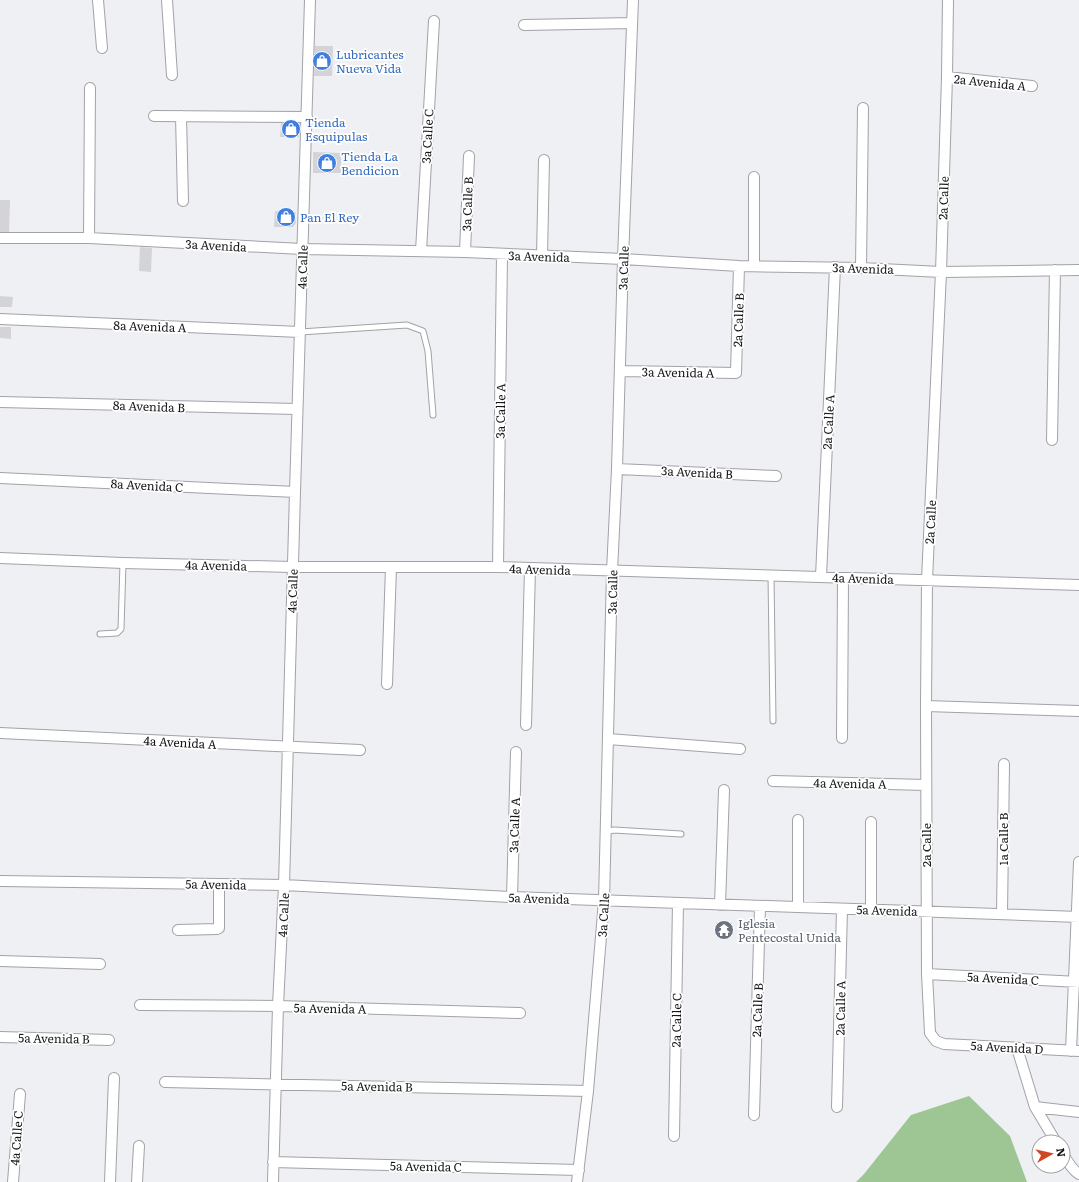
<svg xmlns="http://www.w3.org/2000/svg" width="1079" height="1182" viewBox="0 0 1079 1182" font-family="Literata,serif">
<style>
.forest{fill:#9ec694}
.building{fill:#d3d3d8}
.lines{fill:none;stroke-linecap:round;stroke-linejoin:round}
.lane-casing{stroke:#a2a2a7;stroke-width:7}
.street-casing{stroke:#a2a2a7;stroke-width:12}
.lane{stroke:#fff;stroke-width:5}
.street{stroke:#fff;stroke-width:10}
.labels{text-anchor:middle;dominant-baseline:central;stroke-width:3.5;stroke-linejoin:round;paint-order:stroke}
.shop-label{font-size:12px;fill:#366cbe;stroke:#fff;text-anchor:start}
.street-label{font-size:12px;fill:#171719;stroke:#fff}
.worship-label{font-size:12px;fill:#5b616d;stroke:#fff;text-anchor:start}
</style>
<rect width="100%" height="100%" fill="#eff0f4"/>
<path class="forest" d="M 969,1096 L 1010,1136 L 1027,1182 L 856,1182 L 864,1174 L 911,1115 Z"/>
<path class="building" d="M 315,46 L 333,46 L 332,76 L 314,76 Z
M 281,123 L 300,123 L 299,137 L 280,137 Z
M 313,152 L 341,153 L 341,173 L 313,173 Z
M 0,200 L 10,200 L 9,232 L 0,232 Z
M 275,211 L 296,212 L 296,223 L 293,227 L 274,227 Z
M 140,247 L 152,248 L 151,272 L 139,271 Z
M 0,296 L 13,297 L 12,307 L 0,307 Z
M 0,327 L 11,327 L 11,339 L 0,338 Z"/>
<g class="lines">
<g class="lane-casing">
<path id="lane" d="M 300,332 L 407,325 L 423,331 L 428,351 L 433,415
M 771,575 L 773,721
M 100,634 L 117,633 L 121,629 L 123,563
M 605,832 L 614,830 L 681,834"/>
</g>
<g class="street-casing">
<path id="street" d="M 98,0 L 102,48
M 167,0 L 172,75
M 948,0 L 947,77 L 941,272 L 927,580 L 926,706 L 927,974 L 930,1033 L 936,1041 L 944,1044 L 1079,1051
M 524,25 L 632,23
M 947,77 L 1032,86
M 154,116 L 307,117
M 181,116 L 183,201
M 754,177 L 754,266
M 0,238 L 89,238 L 302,249 L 465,252 L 623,259 L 739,266 L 861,268 L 941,272 L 1079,270
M 89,238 L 90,88
M 421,251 L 434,21
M 465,252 L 469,156
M 542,256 L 544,160
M 861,268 L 863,108
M 0,319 L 300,332
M 620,371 L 736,373 L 739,266
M 0,402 L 297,409
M 1052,440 L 1055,270
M 617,469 L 776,476
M 0,478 L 295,492
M 0,558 L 123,563 L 292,567 L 498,567 L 1079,585
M 498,567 L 502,255
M 821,577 L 835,267
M 387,684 L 391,567
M 926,706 L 1079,711
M 526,725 L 530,568
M 0,733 L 360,750
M 842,738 L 843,578
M 608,739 L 740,749
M 773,781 L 926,785
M 0,881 L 284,885 L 512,897 L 1079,917
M 512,897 L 516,752
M 720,905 L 724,790
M 798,907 L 798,820
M 871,910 L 871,822
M 1002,914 L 1004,764
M 178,930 L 217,929 L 219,928 L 219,884
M 0,961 L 100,964
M 927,974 L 1079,982
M 140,1005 L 278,1006 L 520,1013
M 0,1037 L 109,1040
M 1017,1048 L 1035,1107 L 1056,1142
M 1071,1051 L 1079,862
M 165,1082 L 588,1091
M 837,1107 L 842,909
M 1035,1107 L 1079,1112
M 754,1115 L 760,906
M 674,1136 L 678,903
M 1063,1154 C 1067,1161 1072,1170 1079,1174
M 273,1162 L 579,1170
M 13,1182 L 20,1094
M 110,1182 L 114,1078
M 137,1182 L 139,1146
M 273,1182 L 278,1006 L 284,885 L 295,492 L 310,0
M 577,1182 L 588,1091 L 604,901 L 612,571 L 617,469 L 623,259 L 633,0"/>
</g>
<use href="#lane" class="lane"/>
<use href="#street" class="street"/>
</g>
<defs>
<g id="shop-disc" transform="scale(1)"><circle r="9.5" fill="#3f7fe0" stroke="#fff"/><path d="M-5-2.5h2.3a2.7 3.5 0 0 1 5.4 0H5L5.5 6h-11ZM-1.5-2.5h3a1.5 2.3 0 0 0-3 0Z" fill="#fff"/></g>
<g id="temple-disc" transform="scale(1)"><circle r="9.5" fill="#6b7280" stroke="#fff"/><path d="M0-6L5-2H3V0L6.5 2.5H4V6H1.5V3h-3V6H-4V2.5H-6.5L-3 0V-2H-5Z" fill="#fff"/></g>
</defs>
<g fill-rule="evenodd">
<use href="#shop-disc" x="322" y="61"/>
<use href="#shop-disc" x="291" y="129"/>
<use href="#shop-disc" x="327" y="163"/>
<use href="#shop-disc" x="286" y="217"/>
<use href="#temple-disc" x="724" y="930"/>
</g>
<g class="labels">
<g class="shop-label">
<text x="336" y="54">Lubricantes<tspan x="336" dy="14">Nueva Vida</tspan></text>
<text x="305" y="122">Tienda<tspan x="305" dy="14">Esquipulas</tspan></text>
<text x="341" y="156">Tienda La<tspan x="341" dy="14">Bendicion</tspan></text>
<text x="300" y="217">Pan El Rey</text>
</g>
<g class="street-label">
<text transform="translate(990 82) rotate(6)">2a Avenida A</text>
<text transform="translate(427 136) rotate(-87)">3a Calle C</text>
<text transform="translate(943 198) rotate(-88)">2a Calle</text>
<text transform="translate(467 204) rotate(-88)">3a Calle B</text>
<text transform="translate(216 245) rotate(3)">3a Avenida</text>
<text transform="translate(539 256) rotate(2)">3a Avenida</text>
<text transform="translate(302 267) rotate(-88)">4a Calle</text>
<text transform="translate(623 268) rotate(-88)">3a Calle</text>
<text transform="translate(863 268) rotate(2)">3a Avenida</text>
<text transform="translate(738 320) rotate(-88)">2a Calle B</text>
<text transform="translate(150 326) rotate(2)">8a Avenida A</text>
<text transform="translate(678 372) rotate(1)">3a Avenida A</text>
<text transform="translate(149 406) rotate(2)">8a Avenida B</text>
<text transform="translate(500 411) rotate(-89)">3a Calle A</text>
<text transform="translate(828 422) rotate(-87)">2a Calle A</text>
<text transform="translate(697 472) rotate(3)">3a Avenida B</text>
<text transform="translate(147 485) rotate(3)">8a Avenida C</text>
<text transform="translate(930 522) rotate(-87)">2a Calle</text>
<text transform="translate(216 565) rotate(1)">4a Avenida</text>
<text transform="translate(540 569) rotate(2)">4a Avenida</text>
<text transform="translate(863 578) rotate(2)">4a Avenida</text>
<text transform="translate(292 591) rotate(-88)">4a Calle</text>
<text transform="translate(612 592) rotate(-89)">3a Calle</text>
<text transform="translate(180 742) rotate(3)">4a Avenida A</text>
<text transform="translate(850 783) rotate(1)">4a Avenida A</text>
<text transform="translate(514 825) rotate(-88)">3a Calle A</text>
<text transform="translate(1003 839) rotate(-90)">1a Calle B</text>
<text transform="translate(926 845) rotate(-90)">2a Calle</text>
<text transform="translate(216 884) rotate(1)">5a Avenida</text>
<text transform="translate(539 898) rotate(2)">5a Avenida</text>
<text transform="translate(887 910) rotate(2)">5a Avenida</text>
<text transform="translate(283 915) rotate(-87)">4a Calle</text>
<text transform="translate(603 915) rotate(-86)">3a Calle</text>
<text transform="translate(1003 978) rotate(3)">5a Avenida C</text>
<text transform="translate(330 1008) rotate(1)">5a Avenida A</text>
<text transform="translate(840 1008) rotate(-89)">2a Calle A</text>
<text transform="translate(757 1010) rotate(-88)">2a Calle B</text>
<text transform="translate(676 1020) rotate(-89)">2a Calle C</text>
<text transform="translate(54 1038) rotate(1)">5a Avenida B</text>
<text transform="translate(1007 1047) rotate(3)">5a Avenida D</text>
<text transform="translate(377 1086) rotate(1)">5a Avenida B</text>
<text transform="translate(16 1138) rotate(-86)">4a Calle C</text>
<text transform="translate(426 1166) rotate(1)">5a Avenida C</text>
</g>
<g class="worship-label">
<text x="738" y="923">Iglesia<tspan x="738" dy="14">Pentecostal Unida</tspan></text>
</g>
</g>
<g transform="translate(1051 1154) rotate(82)"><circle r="19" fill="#ffffff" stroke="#a2a2a3"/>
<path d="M0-3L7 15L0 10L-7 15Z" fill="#d14724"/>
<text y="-6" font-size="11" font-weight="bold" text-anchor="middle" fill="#171719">N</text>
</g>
</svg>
